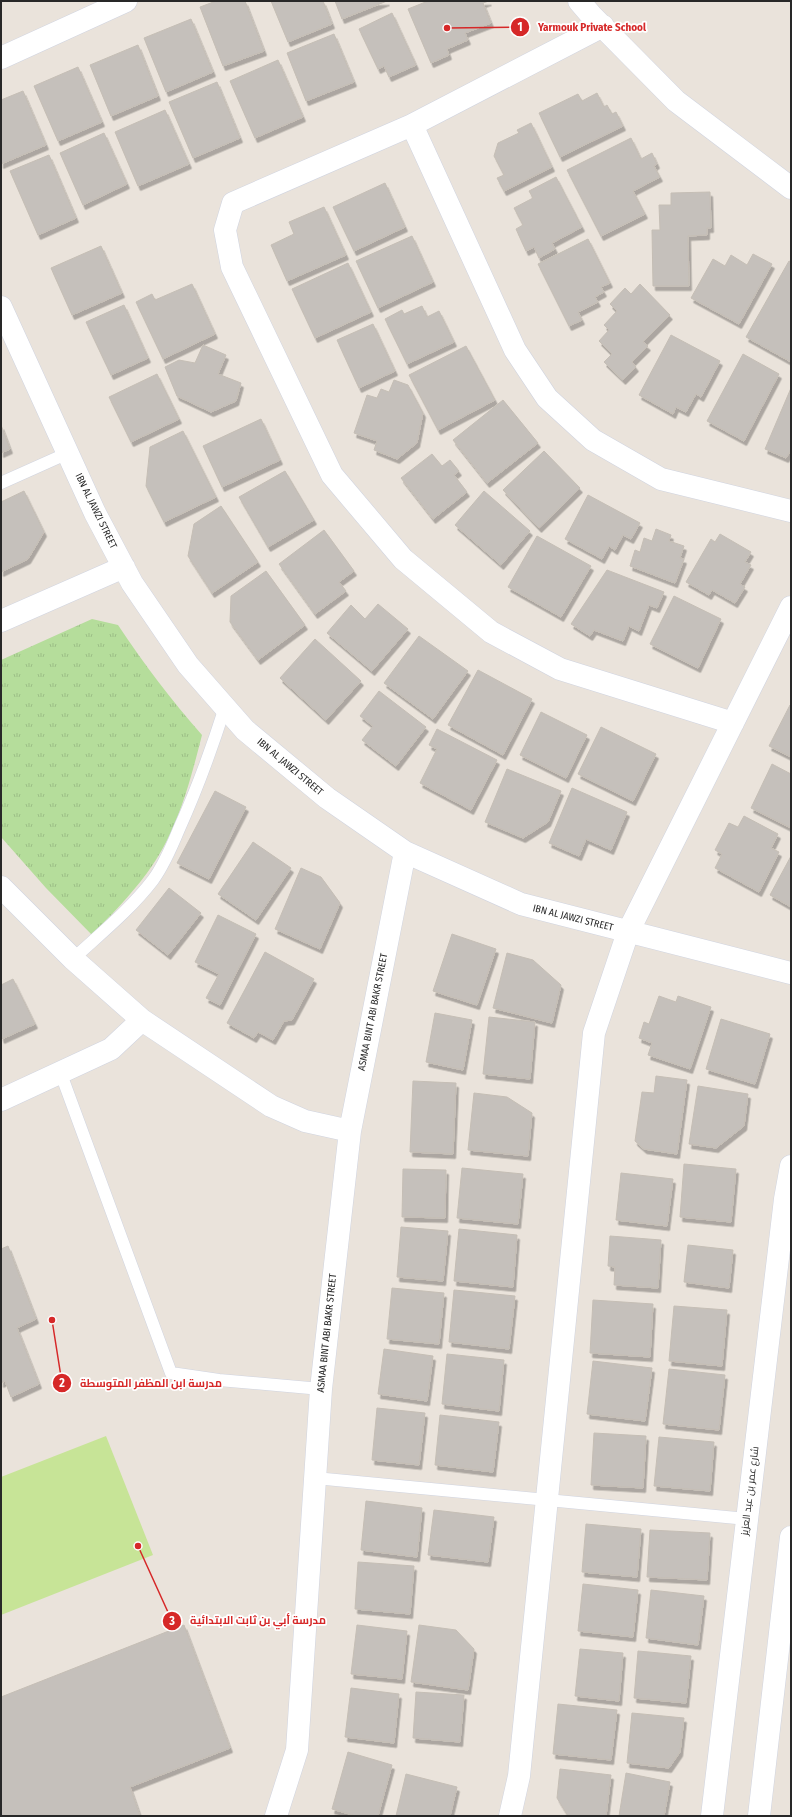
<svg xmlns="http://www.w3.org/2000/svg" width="792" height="1817" viewBox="0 0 792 1817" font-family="'Fira Sans Condensed',Cairo,sans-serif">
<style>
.grass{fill:url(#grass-tufts)}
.pitch{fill:#c7e497}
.building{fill:#c5c0bb;stroke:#c5beb5;filter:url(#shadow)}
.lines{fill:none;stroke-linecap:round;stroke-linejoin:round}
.service-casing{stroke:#d0d4e0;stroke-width:13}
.minor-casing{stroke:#d0d4e0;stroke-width:23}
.tertiary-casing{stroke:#d0d4e0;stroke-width:23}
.service{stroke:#fff;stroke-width:12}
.minor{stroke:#fff;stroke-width:22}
.tertiary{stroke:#fff;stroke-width:22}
.labels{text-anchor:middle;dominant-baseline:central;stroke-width:3.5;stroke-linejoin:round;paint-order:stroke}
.street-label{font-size:10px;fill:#282828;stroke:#fff}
.leader{fill:none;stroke:#d62828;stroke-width:1.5}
.callout-dot{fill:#d62828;stroke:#fff;stroke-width:1.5}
.mark-label{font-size:12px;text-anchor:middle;font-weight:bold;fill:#fff}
.callout-label{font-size:11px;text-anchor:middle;font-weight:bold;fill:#d62828;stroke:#fff;stroke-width:3.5;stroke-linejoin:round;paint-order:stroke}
</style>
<defs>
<pattern id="grass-tufts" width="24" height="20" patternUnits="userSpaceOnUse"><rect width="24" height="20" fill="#b5dd9b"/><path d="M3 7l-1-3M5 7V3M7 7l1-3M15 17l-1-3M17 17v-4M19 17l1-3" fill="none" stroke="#9cbe86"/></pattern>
<filter id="shadow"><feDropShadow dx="2.5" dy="4.5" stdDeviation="0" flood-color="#0004"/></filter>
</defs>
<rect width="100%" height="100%" fill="#eae3db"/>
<path class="grass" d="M92 619 118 625C144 664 171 700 202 735 190 782 177 833 147 873 130 896 111 915 92 935L46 888 1 837V660Z"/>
<path class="pitch" d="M106 1436 153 1555 1 1615V1477Z"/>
<path class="building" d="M216 1H245L264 51 223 66 200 7Z
M271 1H323L332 24 288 42Z
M335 1H387L342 19Z
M428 1H489L483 3 491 23 465 33 468 40 447 49 449 55 431 63 408 9Z
M392 13 416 65 389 77 384 66 378 69 359 29Z
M191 19 213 72 166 92 144 38Z
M334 34 354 82 306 101 287 53Z
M138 45 158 96 111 116 90 65Z
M278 60 303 117 255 138 230 81Z
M78 67 102 122 58 141 34 86Z
M217 82 240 138 193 158 169 102Z
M23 91 46 145 1 164V100Z
M597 93 604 107 607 105 612 114 616 112 623 126 560 157 539 113 578 94 582 101Z
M165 110 189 164 138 186 115 132Z
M531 123 552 167 504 191 497 178 504 175 494 156 498 143 519 133 517 130Z
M104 133 127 184 83 205 60 153Z
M631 138 641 159 652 153 657 164 654 166 660 177 633 191 645 214 601 236 567 170Z
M49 155 76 218 38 235 10 171Z
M556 177 582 227 552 243 555 249 539 258 534 247 526 251 516 229 523 225 514 208 533 198 529 191Z
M385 183 405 227 354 251 333 207Z
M710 192 711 228H707V235L688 236 689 286H653L652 230H660L659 205H671V193Z
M324 207 346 255 287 281 271 245 294 234 289 222Z
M412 236 433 282 378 308 356 261Z
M588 239 610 283 601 287 604 292 595 297 598 302 578 312 582 320 569 326 538 264Z
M101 246 122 293 72 315 51 268Z
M753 254 772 264 739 324 691 298 713 259 725 266 731 255 747 265Z
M789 261 791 262V362L746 337Z
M348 263 371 312 315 338 292 289Z
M192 284 215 334 163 359 136 302 152 294 155 300Z
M640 284 670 315 643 342 648 346 632 362 636 367 623 380 604 362 612 354 599 341 609 330 604 325 617 311 610 304 625 288 631 294Z
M124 305 148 358 111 375 86 322Z
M422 306 427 317 439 311 454 342 407 364 385 319 402 310 404 314Z
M373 324 395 371 359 388 337 340Z
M671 335 720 361 701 397 696 394 686 412 676 407 673 414 639 395Z
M203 345 226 355 218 374 241 383 236 401 211 412 177 396 165 367 179 360 195 363Z
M466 346 495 400 438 430 409 375Z
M743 354 779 374 744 441 707 421Z
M157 374 179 419 131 442 109 397Z
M394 380 408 385 423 413 417 443 397 459 374 450 377 441 354 433 367 395 377 398 381 389 389 392Z
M791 388V450L786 458 765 449Z
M503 400 538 443 487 483 453 440Z
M261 419 280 460 222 487 203 446Z
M1 425 10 449 1 453Z
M183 431 216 497 164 522 146 486 150 447Z
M544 451 580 488 539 528 503 490Z
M432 454 442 466 450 460 459 471 454 475 467 492 433 519 401 478Z
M285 471 314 520 268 547 239 497Z
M24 491 44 532 28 559 1 572V502Z
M484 491 530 531 501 565 455 525Z
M588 495 640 523 631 539 623 535 615 550 609 546 602 559 565 539Z
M221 506 258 562 212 593 188 556 194 524Z
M656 529 671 535 669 541 684 546 680 558 684 559 675 583 630 566 635 550 640 552 644 538 652 541Z
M324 530 354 571 339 582 346 591 315 614 279 564Z
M720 534 751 552 745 562 751 565 740 584 745 587 735 603 712 590 709 595 686 582 711 539 715 542Z
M537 536 591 566 561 617 508 587Z
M607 570 664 592 657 608 649 605 639 631 629 626 623 641 594 630 590 636 571 624Z
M266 571 305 625 258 660 230 622 231 596Z
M674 596 721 619 698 668 650 644Z
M378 604 408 629 372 671 327 633 351 605 365 619Z
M419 636 468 671 433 719 384 683Z
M315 639 361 681 326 720 280 678Z
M478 670 532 699 503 755 448 725Z
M379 691 426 727 396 766 362 740 373 726 360 716Z
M790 705H791V757L769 746Z
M541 712 587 735 566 778 520 755Z
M601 727 656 754 633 801 578 774Z
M437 729 497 760 471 810 420 783 437 749 429 745Z
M772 764 791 774V828L751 808Z
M507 769 561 791 548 822 523 838 485 822Z
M572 788 627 812 611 850 586 839 579 856 549 843Z
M215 791 246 807 209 879 177 863Z
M744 816 778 834 771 848 779 852 759 892 715 868 722 854 715 850 729 823 738 827Z
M253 842 291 868 256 920 218 894Z
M791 856V907L770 895Z
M301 868 321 877 340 903 320 949 275 929Z
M169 888 201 913 168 955 136 930Z
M218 915 256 934 220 1005 206 998 219 974 195 962Z
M452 934 496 949 477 1005 433 991Z
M265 952 314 979 292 1020 284 1021 273 1040 258 1032 254 1038 227 1023Z
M507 953 533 960 561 985 552 1023 493 1008Z
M13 979 35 1024 2 1039 1 1036V985Z
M659 996 676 1002 678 996 711 1007 690 1069 648 1055 652 1043 639 1038 644 1022 649 1024Z
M435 1013 472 1020 463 1070 426 1062Z
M489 1017 535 1022 530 1079 483 1074Z
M721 1019 770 1034 755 1084 706 1069Z
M656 1076 687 1080 677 1154 644 1149 635 1141 642 1092 654 1093Z
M413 1081 456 1083 453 1154 410 1152Z
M698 1086 748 1094 744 1126 716 1148 689 1144Z
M474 1093 507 1097 532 1113 528 1156 468 1150Z
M684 1164 736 1169 731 1222 680 1217Z
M462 1168 523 1174 518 1224 457 1218Z
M403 1169 446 1170 445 1218 402 1217Z
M621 1173 673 1179 667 1226 616 1220Z
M401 1227 448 1231 443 1281 397 1277Z
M459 1229 517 1235 513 1287 454 1281Z
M610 1236 661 1240 658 1288 614 1285 615 1267 608 1266Z
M688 1245 733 1250 729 1288 684 1282Z
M8 1246 36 1319 17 1328 39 1384 11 1397 5 1381 1 1383V1249Z
M392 1288 444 1293 439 1344 387 1339Z
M454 1290 515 1296 509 1349 449 1342Z
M593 1300 653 1304 650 1357 590 1353Z
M674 1306 727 1310 722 1366 669 1361Z
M384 1349 433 1356 427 1401 378 1394Z
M447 1354 504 1360 499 1411 442 1404Z
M593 1361 652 1368 645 1421 587 1414Z
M669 1369 725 1375 719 1430 663 1424Z
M377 1408 425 1413 419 1465 372 1460Z
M440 1415 499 1422 493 1472 435 1465Z
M594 1433 646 1436 643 1488 591 1485Z
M659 1437 714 1442 710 1491 654 1486Z
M366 1501 422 1508 417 1557 361 1550Z
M434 1510 494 1517 488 1562 428 1555Z
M586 1524 641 1529 637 1577 582 1572Z
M650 1530 710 1533 707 1580 647 1577Z
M358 1562 414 1566 410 1614 355 1609Z
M583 1584 638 1590 633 1637 578 1631Z
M651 1590 704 1596 698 1645 646 1638Z
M184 1625 230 1748 130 1787 140 1816H1V1697Z
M357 1625 407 1631 402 1679 351 1674Z
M419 1625 456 1630 474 1649 468 1690 411 1682Z
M580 1649 623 1653 619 1701 575 1696Z
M638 1651 691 1656 686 1703 634 1698Z
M351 1688 399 1694 394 1743 345 1737Z
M416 1692 464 1695 460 1742 413 1738Z
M558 1704 617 1710 611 1760 553 1754Z
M632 1713 684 1718 680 1752 669 1768 627 1763Z
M348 1752 392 1765 378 1816H356L332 1809Z
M560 1769 611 1775 606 1816H568L557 1798Z
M626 1773 670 1782 664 1816H619Z
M406 1774 457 1787 450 1816H396Z"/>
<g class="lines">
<g class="service-casing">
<path id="service" d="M1 483 68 453
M73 959C100 934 130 910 153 880 164 865 172 846 179 829 197 789 212 748 225 707
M61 1074 171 1373 219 1380 321 1389
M315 1478 747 1519"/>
</g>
<g class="minor-casing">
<path id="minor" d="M579 1 591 15 676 101 791 188
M603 26 412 125 233 203 225 230 232 267 332 475 403 559 491 632 560 669 733 723
M1 58 126 1
M412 125 515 350 547 398 593 440 661 479 791 511
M1 307 95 513 132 583 188 665 245 730 327 798 405 852 521 904 791 973
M1 621 124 567
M1 887 73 959 142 1020 271 1106 305 1121 350 1131
M1 1100 111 1049 142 1020
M276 1816 297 1750 321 1389 350 1131 405 852
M510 1816 519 1776 594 1033 628 932 791 607"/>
</g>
<g class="tertiary-casing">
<path id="tertiary" d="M712 1816 785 1199 791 1166
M759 1816 791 1537"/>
</g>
<use href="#service" class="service"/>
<use href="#minor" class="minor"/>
<use href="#tertiary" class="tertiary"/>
</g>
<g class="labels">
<g class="street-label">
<text transform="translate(96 511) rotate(64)">IBN AL JAWZI STREET</text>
<text transform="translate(290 767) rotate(40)">IBN AL JAWZI STREET</text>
<text transform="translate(573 918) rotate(14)">IBN AL JAWZI STREET</text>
<text transform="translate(373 1012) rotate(-79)">ASMAA BINT ABI BAKR STREET</text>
<text transform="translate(327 1333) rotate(-84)">ASMAA BINT ABI BAKR STREET</text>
<text transform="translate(750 1491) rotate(-83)">شارع عمر بن عبد العزيز</text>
</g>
</g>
<path class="leader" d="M447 28L520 27M52 1320L62 1383M138 1546L172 1621"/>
<g class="callout-dot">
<circle cx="447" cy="28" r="4"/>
<circle cx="52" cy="1320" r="4"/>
<circle cx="138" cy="1546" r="4"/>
<circle cx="520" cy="27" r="10"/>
<circle cx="62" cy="1383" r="10"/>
<circle cx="172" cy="1621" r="10"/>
</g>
<g class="mark-label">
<text x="520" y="31">1</text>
<text x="62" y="1387">2</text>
<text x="172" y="1625">3</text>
</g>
<g class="callout-label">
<text x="592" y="31">Yarmouk Private School</text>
<text x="151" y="1387">مدرسة ابن المظفر المتوسطة</text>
<text x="258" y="1624">مدرسة أبي بن ثابت الابتدائية</text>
</g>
<rect width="792" height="1817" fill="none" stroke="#282828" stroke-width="4"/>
</svg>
